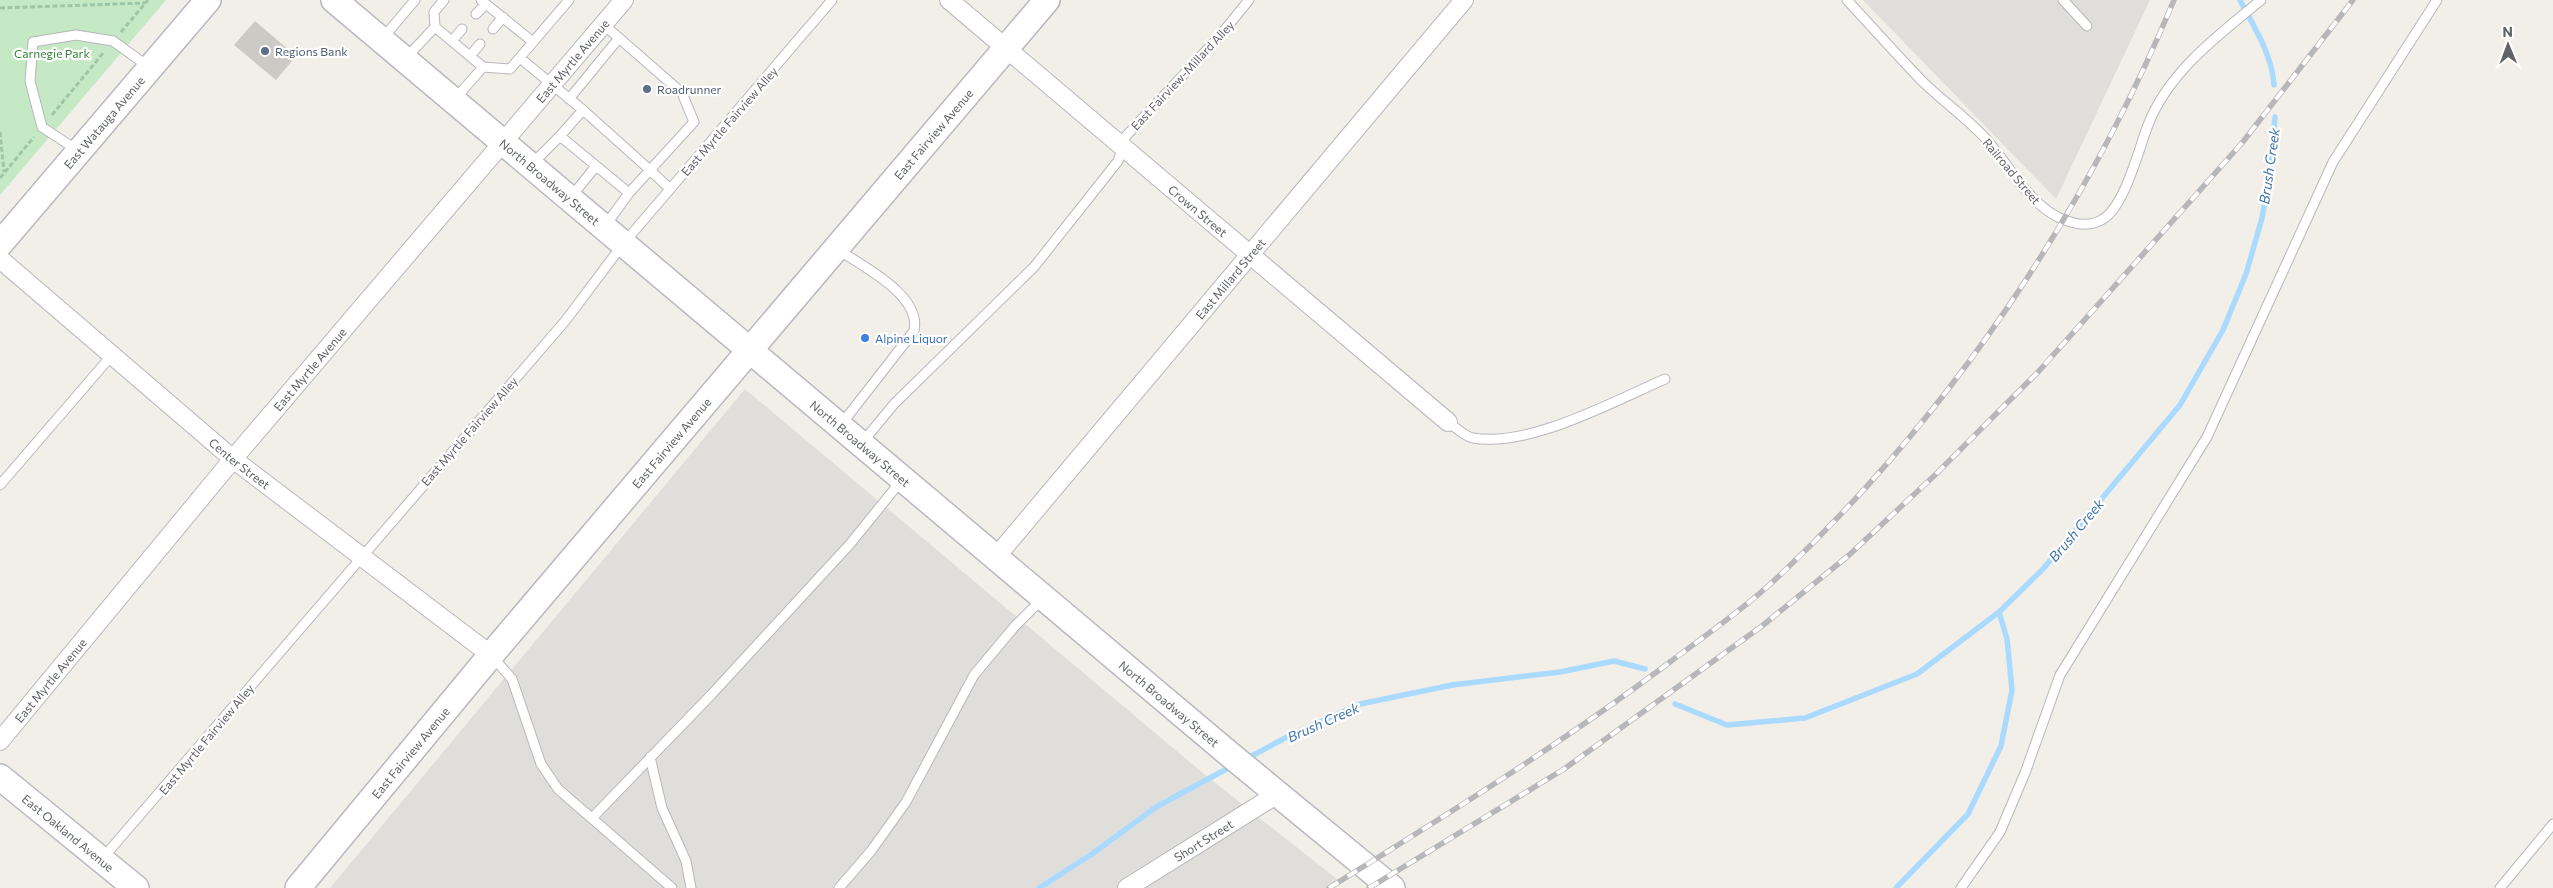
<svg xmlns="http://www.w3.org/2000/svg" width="2553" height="888" viewBox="0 0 2553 888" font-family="Commissioner,sans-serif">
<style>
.industrial{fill:#e0deda}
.green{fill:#c5e8c5}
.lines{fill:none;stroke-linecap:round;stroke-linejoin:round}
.stream{stroke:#aadaff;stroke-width:5.5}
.building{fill:#cccac5}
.lane-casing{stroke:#b5b8bc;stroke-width:11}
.street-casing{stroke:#b5b8bc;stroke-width:20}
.secondary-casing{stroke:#b6babf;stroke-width:28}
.path{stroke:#9cc7a9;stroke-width:3;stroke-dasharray:5 2.5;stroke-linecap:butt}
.lane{stroke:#fff;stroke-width:9}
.street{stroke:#fff;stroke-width:18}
.secondary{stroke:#fff;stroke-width:25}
.rail-casing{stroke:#b6b7b8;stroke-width:5.5}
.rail{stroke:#fff;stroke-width:4;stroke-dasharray:11;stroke-linecap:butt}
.service-dot{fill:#5c6f8a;stroke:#fff;stroke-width:2}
.shop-dot{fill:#3f7fe0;stroke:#fff;stroke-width:2}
.labels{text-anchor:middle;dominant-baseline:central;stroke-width:4.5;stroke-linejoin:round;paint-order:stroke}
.service-label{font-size:12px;fill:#4e5e75;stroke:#fff;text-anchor:start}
.park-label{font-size:12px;fill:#348238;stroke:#fff}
.street-label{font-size:12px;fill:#5f6368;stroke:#fff}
.shop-label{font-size:12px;fill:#366cbe;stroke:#fff;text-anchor:start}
.water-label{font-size:14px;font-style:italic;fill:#4174aa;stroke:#fff}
</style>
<rect width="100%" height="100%" fill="#f1efe8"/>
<path class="industrial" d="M1863 0H2150L2056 199Z
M745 389 1204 774 1342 883 1334 888H330Z"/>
<path class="green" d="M0 0H166L0 195Z"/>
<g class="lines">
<path class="stream" d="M2240 0C2254 27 2272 54 2274 85
M1675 704 1727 725 1805 718 1917 674 1999 612 2043 569 2180 405 2223 330 2246 274 2262 218 2269 179 2275 117
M1246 759 1287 737 1360 704 1452 685 1560 672 1614 661 1645 669
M1039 888 1092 854 1156 807 1234 765
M1896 888 1968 814 2001 746 2012 690 2007 639 1999 612"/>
</g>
<path class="building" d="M255 21 296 56 276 80 234 45Z"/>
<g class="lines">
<g class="lane-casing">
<path id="lane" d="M481 0 533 42
M1847 0C1872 27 1896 54 1921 80 1942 101 1966 117 1986 139 2006 161 2020 189 2044 208 2059 220 2085 231 2103 219 2125 206 2139 148 2148 125 2169 71 2218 36 2261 0
M2063 0 2087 26
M476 14 486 4
M603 24 682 93 694 122 650 170 583 110 560 136 629 193 605 226
M435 27 434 12 444 0
M493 29 503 17
M383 38 415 0
M452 41 462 29
M470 56 480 44
M520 58 583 110
M405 59 435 27 483 67 455 99
M483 67 510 69 569 0
M569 99 619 38
M77 150 42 127 30 81 33 42 76 35 113 41 149 67
M532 164 560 136
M629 193 650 170 670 189
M571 197 596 166
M837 249C862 266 922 295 914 331L840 426
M1448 422C1455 427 1464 436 1473 438 1529 448 1614 401 1665 379
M861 444 894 404 1034 267 1118 161 1126 136 1218 38 1249 0
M0 485 112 355
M491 655 512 679 541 764 558 789 672 888
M650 757 662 808 686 861 691 888
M592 818 711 695 850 544 901 481
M102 859 566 320 623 244 832 0
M839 888 871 851 906 802 974 675 1015 626 1042 599
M1961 888 2000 832 2025 773 2060 675 2207 437 2333 162 2437 0
M2500 888 2553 824"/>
</g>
<g class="street-casing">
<g id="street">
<path id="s1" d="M949 0 1448 422"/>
<path id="s2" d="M0 259 233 459 491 655"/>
<path id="s3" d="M996 557 1464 0"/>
<path id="s4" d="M0 741 233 459 624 0"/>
<path id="s5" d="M1127 888 1279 793"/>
</g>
</g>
<g class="secondary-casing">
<g id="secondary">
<path id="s6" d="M334 0 1228 753 1392 888"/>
<path id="s7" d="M0 244 208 0"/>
<path id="s8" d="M0 777 136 888"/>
<path id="s9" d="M298 888 491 655 1047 0"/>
</g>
</g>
<path class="path" d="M0 8 145 3
M121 32 148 0
M52 115 104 52
M0 132 4 172
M0 178 34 137"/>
<use href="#lane" class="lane"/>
<use href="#street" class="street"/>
<use href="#secondary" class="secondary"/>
<g class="rail-casing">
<path id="rail" d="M1329 888C1445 816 1561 744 1670 662 1706 635 1745 608 1778 577 1949 416 2084 216 2174 0
M1369 888 1564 769 1762 626 1848 556 1935 475 2039 371 2242 143 2353 0"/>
</g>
<use href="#rail" class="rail"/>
</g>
<g class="service-dot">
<circle cx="265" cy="51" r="5"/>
<circle cx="647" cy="89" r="5"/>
</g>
<circle class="shop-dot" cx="865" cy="338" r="5"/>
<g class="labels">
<g class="service-label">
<text x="275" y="51">Regions Bank</text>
<text x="657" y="89">Roadrunner</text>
</g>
<g class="park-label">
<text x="52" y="53">Carnegie Park</text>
</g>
<g class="street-label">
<text stroke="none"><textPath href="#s4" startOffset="889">East Myrtle Avenue</textPath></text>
<text transform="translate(1182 75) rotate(-47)">East Fairview-Millard Alley</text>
<text transform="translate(729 121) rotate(-49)">East Myrtle Fairview Alley</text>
<text stroke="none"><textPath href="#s7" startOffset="160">East Watauga Avenue</textPath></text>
<text stroke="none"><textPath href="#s9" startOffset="986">East Fairview Avenue</textPath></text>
<text transform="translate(2012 171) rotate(50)">Railroad Street</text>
<text stroke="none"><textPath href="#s6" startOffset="282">North Broadway Street</textPath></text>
<text stroke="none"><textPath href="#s1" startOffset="326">Crown Street</textPath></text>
<text stroke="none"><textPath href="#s3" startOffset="364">East Millard Street</textPath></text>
<text stroke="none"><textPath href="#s4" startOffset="484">East Myrtle Avenue</textPath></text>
<text transform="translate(469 431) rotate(-49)">East Myrtle Fairview Alley</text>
<text stroke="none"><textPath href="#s9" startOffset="581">East Fairview Avenue</textPath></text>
<text stroke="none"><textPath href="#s6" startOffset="688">North Broadway Street</textPath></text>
<text stroke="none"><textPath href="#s2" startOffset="315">Center Street</textPath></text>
<text stroke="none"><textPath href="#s4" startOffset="79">East Myrtle Avenue</textPath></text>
<text stroke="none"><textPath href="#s6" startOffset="1092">North Broadway Street</textPath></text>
<text transform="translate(206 739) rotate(-50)">East Myrtle Fairview Alley</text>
<text stroke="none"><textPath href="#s9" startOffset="176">East Fairview Avenue</textPath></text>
<text stroke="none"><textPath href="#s8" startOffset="88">East Oakland Avenue</textPath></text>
<text stroke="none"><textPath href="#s5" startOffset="90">Short Street</textPath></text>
</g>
<g class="shop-label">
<text x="875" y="338">Alpine Liquor</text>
</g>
<g class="water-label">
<text transform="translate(2269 166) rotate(-82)">Brush Creek</text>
<text transform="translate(2076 530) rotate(-50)">Brush Creek</text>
<text transform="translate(1323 722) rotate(-24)">Brush Creek</text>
</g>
</g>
<g transform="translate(2508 45) rotate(359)" stroke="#ffffff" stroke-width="4" paint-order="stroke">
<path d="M0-4L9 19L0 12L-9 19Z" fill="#5f6368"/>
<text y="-8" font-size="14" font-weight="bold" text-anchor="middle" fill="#5f6368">N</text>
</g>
</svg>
